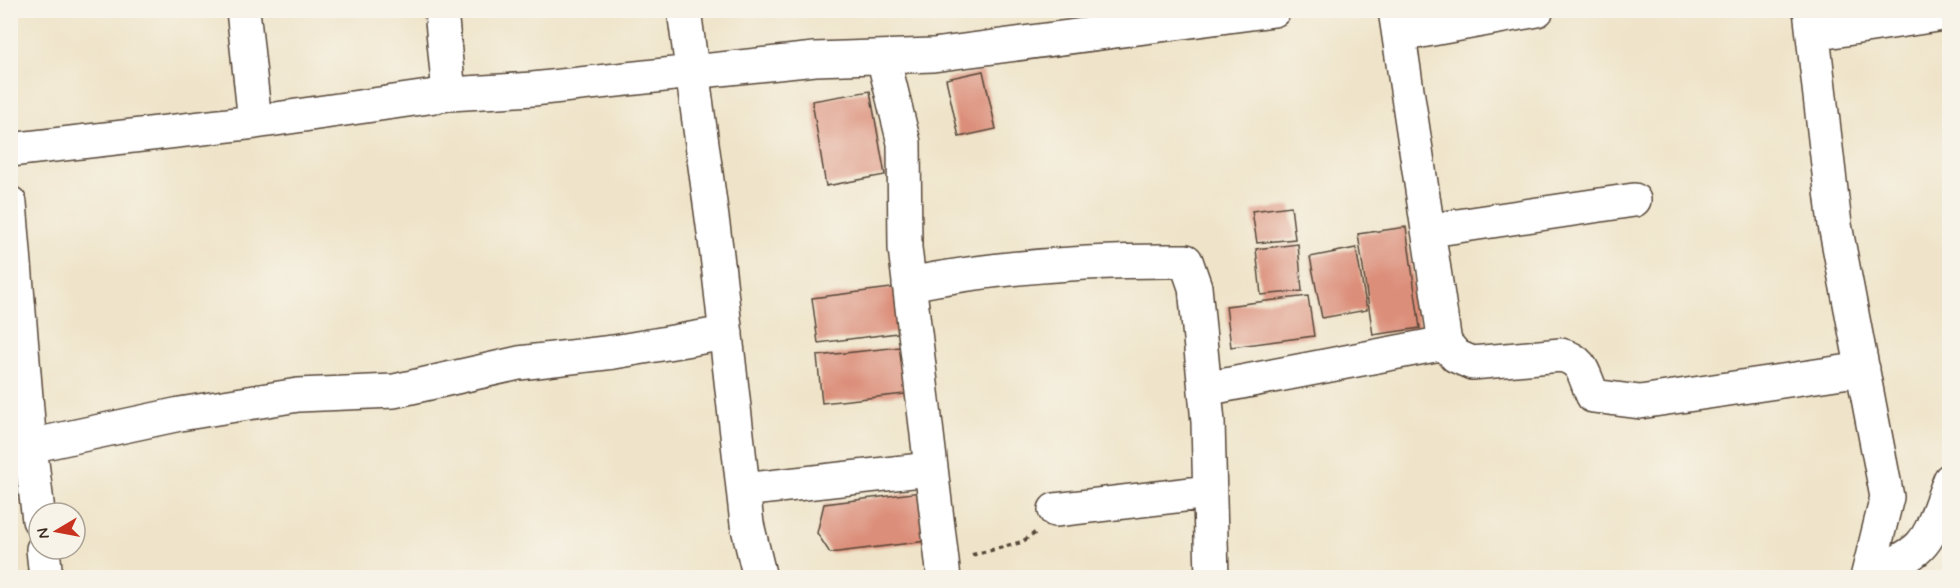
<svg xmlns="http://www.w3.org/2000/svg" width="1960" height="588" viewBox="0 0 1960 588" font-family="Mynerve,sans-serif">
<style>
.building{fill:#db8e79}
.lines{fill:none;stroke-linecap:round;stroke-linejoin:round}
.minor-casing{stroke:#564638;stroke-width:36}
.path{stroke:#564638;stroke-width:4;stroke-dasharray:4.5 4.5;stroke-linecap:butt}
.minor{stroke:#fff;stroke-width:33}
</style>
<rect width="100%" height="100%" fill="#f7f3e8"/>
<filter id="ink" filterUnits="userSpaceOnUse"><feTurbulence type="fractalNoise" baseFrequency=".0167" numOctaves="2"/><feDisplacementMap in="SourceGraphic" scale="12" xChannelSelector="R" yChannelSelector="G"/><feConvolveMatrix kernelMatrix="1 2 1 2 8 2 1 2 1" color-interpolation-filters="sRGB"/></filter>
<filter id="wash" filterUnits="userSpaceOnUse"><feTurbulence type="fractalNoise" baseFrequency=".008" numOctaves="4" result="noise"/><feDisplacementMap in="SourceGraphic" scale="24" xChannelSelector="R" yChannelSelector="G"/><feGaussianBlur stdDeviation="1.35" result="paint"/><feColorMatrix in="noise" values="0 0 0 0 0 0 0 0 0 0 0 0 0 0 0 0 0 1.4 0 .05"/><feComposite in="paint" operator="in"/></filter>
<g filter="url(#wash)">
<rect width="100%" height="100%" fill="#efe4c9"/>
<g id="blocks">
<path class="building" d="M983 71 996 129 959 137 946 79Z
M870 91 885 175 826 186 812 101Z
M1291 206 1295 239 1257 243 1252 211Z
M1406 227 1420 328 1373 335 1358 234Z
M1298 244 1302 291 1261 295 1256 249Z
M1356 248 1367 310 1322 318 1310 257Z
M899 287 905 332 818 343 812 298Z
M1308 296 1314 336 1231 347 1226 306Z
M909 346 914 393 822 403 817 356Z
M929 491 935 540 830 553 817 533 824 504Z"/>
</g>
</g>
<g filter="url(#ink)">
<use href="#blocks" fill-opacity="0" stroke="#564638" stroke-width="1.5"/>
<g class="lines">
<g class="minor-casing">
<path id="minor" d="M243 10 255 122
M441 10 449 94 533 89 815 59 933 55 1274 10
M684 10 717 255 747 524 760 578
M1395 10 1445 343 1456 356 1472 363 1561 355C1585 361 1583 375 1593 396L1640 402 1863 369
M1810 10 1835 225 1887 497 1867 578
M1813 34 1950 13
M1399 35 1537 10
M883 57 904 143 905 248 944 578
M10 150 255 122 449 94
M10 203 30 446 39 520
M1431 230 1634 200
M909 284C1001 266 1092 260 1186 261L1195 287 1208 422 1212 578
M1205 389 1445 343
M30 446 180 414 298 395 394 391 519 363 614 352 726 333
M743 490 930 469
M1055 510 1209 492
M43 549 46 578
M1869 576C1934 546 1925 544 1950 480"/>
</g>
<path class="path" d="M972 555 1022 542 1035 533"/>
<use href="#minor" class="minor"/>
</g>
</g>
<rect width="1960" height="588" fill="none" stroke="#f7f3e8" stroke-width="36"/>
<g transform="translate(57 531) rotate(260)"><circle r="28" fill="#f7f3e8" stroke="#aca397" stroke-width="1.5"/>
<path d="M0-4.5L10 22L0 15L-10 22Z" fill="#c8321e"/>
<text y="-9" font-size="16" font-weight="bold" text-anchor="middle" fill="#3b2a1e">N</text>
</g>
</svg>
